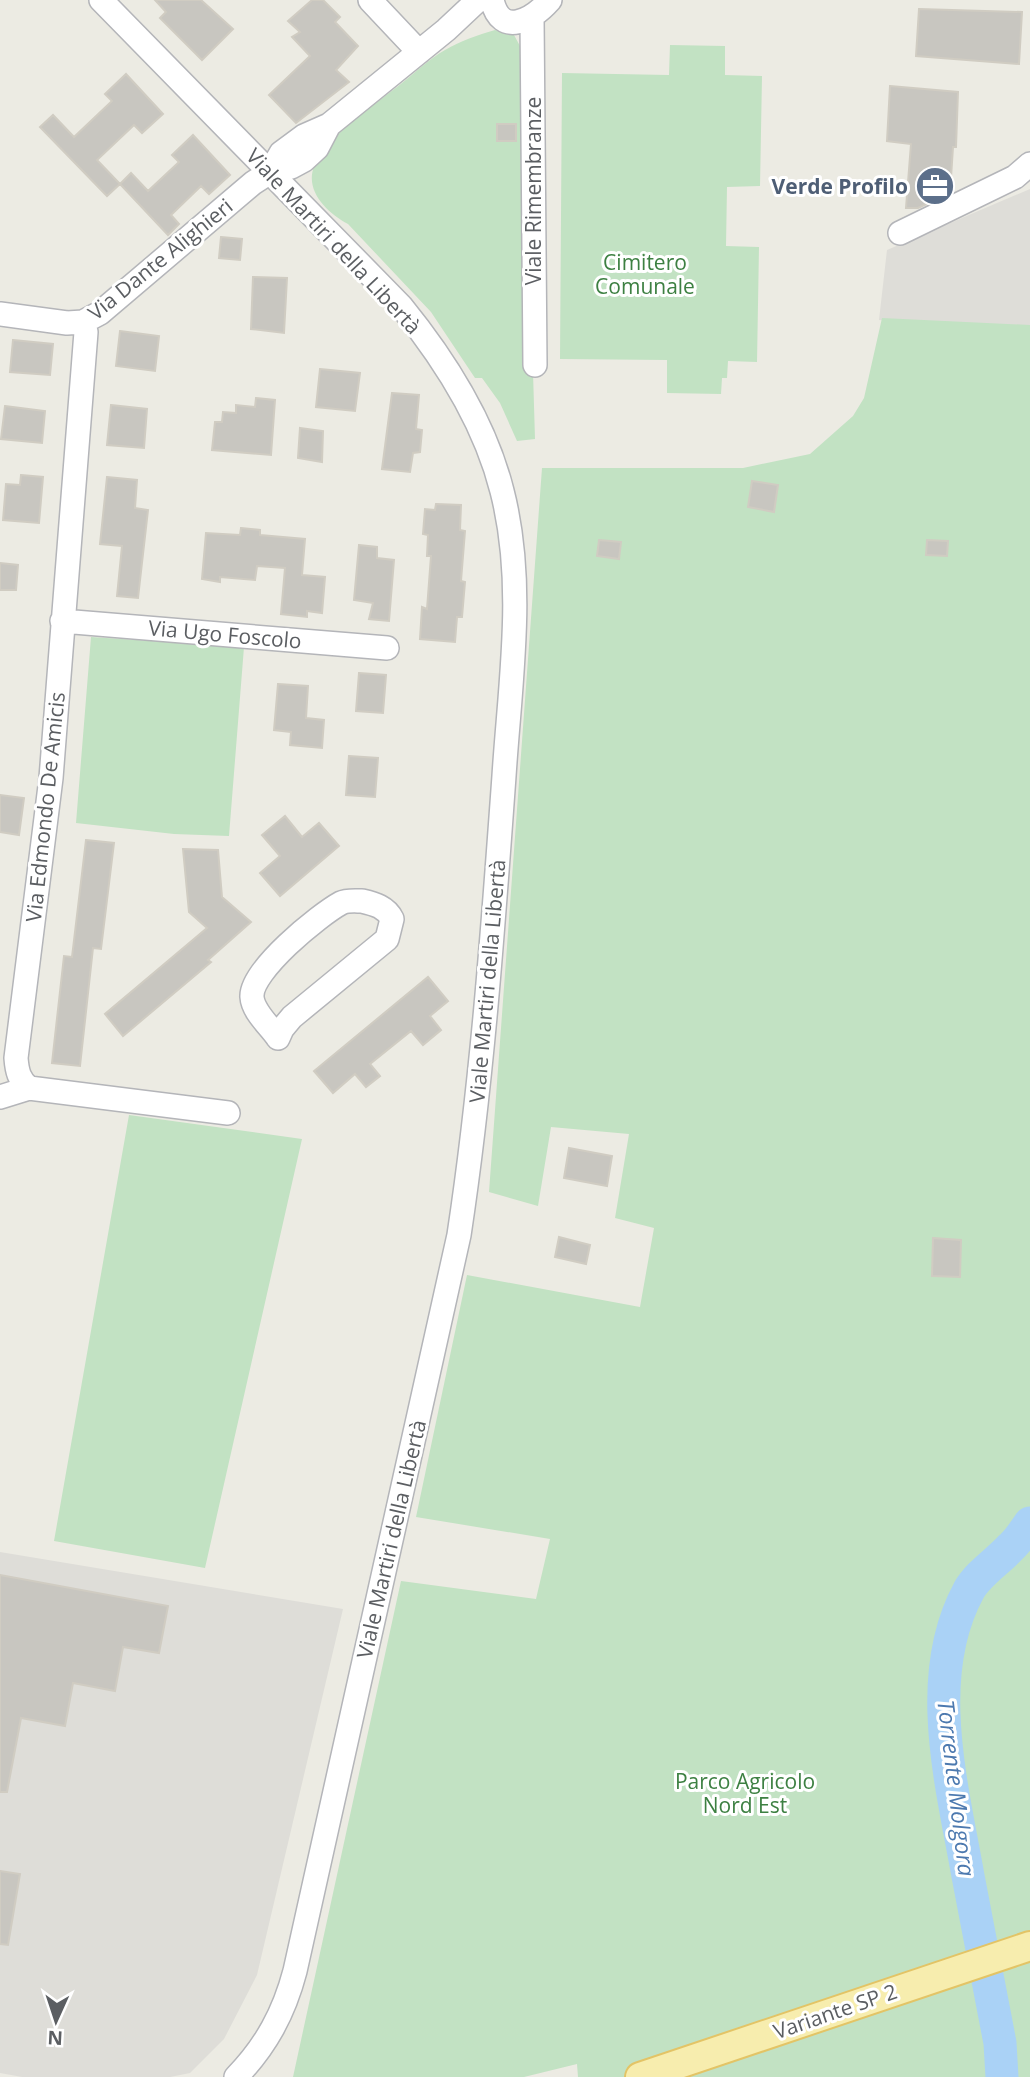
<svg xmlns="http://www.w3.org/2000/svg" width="1030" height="2077" viewBox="0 0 1030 2077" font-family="'Open Sans',sans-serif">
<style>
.industrial{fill:#deddd8}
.green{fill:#c2e2c3}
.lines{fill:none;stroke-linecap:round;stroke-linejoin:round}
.river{stroke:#aad2f6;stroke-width:33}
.building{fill:#c8c6c0;stroke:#d0ccc2;stroke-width:2}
.minor-casing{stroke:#b4b5b9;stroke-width:26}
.major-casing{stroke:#e3c466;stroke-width:32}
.minor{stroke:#fff;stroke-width:23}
.major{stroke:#f7edae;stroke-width:28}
.labels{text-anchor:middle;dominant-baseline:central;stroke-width:6;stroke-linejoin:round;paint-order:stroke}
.service-label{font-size:21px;font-weight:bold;fill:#4e5e75;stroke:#fff;text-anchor:end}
.street-label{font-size:21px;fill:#5b5e62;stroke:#fff}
.park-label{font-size:21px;fill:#3d8042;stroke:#fff}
.water-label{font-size:23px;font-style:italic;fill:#4c79af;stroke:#fff}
</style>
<rect width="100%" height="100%" fill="#ecebe3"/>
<path class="industrial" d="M1030 189V333L879 320 887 250Z
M0 1552 343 1609 257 1975 224 2039 190 2073 170 2077H22L0 2073Z"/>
<path class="green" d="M495 30 514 35 520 46 527 373 533 372 535 439 517 441 500 403 482 378H475L431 312 348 224C327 213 303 190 315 164 327 136 377 103 402 83 416 72 429 59 445 50 461 41 477 35 495 30Z
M670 45 725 46V75L762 76 760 186 727 187 726 246 759 247 757 362 728 361 727 378H722L721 394 667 393V360L560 359 562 73 669 75Z
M882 318 1030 325V2077H578L577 2064 524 2077H293L401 1581 536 1599 550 1539 416 1517 467 1275 640 1307 654 1228 615 1218 629 1134 551 1127 538 1206 489 1192 542 468H743L810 454 853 416 864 398Z
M91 637 244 647 229 836 174 834 76 823Z
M129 1115 302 1139 205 1568 54 1541Z"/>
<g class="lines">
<path class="river" d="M1002 2077 1000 2043C989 1987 979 1932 968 1876 952 1785 922 1676 969 1590 978 1574 998 1561 1010 1548 1018 1541 1024 1532 1030 1523"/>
</g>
<path class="building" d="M155 0H201L233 29 202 60 160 18 166 12Z
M312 0H323L340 17 335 22 358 46 336 70 349 82 296 123 269 95 310 56 292 37 300 32 288 21Z
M919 9 1022 12 1019 64 916 56Z
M126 74 163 114 142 133 134 125 97 160 120 184 107 196 40 127 53 115 74 137 112 101 105 94Z
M890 86 958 92 956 147H953L950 193 918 208H906L911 144 887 141Z
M497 124H516V141H497Z
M193 135 230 175 209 194 201 186 171 215 179 224 168 235 120 184 131 173 148 191 179 162 172 155Z
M221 237 242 239 240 260 219 258Z
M253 277 287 278 284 333 251 329Z
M120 331 159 336 155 371 116 366Z
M13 340 53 344 50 375 10 372Z
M320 369 360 373 355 411 316 407Z
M392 393 419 395 416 429 422 430 420 452 413 453 410 472 382 469Z
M256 398 275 400 271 455 212 450 215 422H222L223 412 236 413V405L255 407Z
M111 405 147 409 144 448 107 445Z
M5 406 45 411 42 443 1 439Z
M300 428 323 431 322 462 298 458Z
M21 475 43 477 39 523 3 520 6 484 20 485Z
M107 477 137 480 135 508 148 510 138 598 117 596 122 546 100 544Z
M752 481 778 485 774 512 748 507Z
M436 504 461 505 460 530 465 531 461 581 465 582 462 617H457L455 642 420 639 422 607 427 609 431 556H427L428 535 423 534 425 509 435 510Z
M241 528 260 530V535L305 539 302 575 325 577 322 613 307 611V617L281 614 285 568 257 566 255 580 220 577V582L202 579 206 533 240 535Z
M599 540 621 542 619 559 597 556Z
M927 540 948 541 947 556 926 555Z
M359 545 377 547V558L394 560 389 621 369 619 373 603 354 600Z
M0 563 18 565 16 590H0Z
M359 673 386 675 383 713 356 711Z
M278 684 308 686 306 718 324 720 322 748 290 745 291 732 274 730Z
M349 756 378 758 375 797 346 795Z
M0 795 24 798 19 835 0 832Z
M285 816 302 837 319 823 339 846 280 896 260 873 280 856 262 835Z
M86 840 114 843 101 949 93 948 80 1066 52 1063 64 956 72 957Z
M183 849 218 850 222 897 251 922 208 960 211 962 123 1036 105 1014 207 928 189 912Z
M428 977 448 1001 430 1016 441 1030 423 1045 411 1031 370 1064 380 1076 366 1087 355 1074 333 1093 314 1071Z
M569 1148 612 1156 607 1186 564 1178Z
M559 1237 590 1245 586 1264 555 1257Z
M933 1238 961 1240 960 1277 932 1276Z
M0 1575 168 1606 159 1653 123 1647 115 1691 73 1683 65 1726 21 1718 7 1792H0Z
M0 1871 20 1874 8 1945 0 1944Z"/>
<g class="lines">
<g class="minor-casing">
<path id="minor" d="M101 0 401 306C445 360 485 423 502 491 526 584 510 682 504 776 493 929 482 1083 459 1235L295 1971C284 2013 266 2046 236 2077
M370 0 419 52
M492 0C501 39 533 19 550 0
M532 17 535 365
M270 172 281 153 304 136 329 125 446 30 478 0
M900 233 1015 177 1030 164
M0 314 67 323 83 322 100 313 253 183 270 172 291 167 304 160 317 148 329 125
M83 322 86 332 51 778 16 1058C17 1071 19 1080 29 1088L228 1113
M62 621 387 648
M362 901C375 904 386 907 392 919L387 939 292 1017 282 1029 278 1038C270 1026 253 1012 252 997 250 971 319 915 341 903 347 900 355 901 362 901Z
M0 1097 29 1088"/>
</g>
<g class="major-casing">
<path id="major" d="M640 2077 1030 1946"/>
</g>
<use href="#minor" class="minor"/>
<use href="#major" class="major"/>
</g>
<defs>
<g id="office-disc" transform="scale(2.0125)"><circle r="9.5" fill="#5c6f8a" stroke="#fff"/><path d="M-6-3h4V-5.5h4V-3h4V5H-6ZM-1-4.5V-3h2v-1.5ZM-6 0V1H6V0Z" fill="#fff"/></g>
</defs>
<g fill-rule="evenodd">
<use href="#office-disc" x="935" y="186"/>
</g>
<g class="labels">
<g class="service-label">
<text x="908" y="186">Verde Profilo</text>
</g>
<g class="street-label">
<text transform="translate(533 191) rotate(-90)">Viale Rimembranze</text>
<text transform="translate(334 241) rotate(47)">Viale Martiri della Libertà</text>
<text transform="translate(160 259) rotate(-39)">Via Dante Alighieri</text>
<text transform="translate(225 634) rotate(5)">Via Ugo Foscolo</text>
<text transform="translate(45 807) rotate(-84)">Via Edmondo De Amicis</text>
<text transform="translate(487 981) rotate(-85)">Viale Martiri della Libertà</text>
<text transform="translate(391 1539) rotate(-77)">Viale Martiri della Libertà</text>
<text transform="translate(835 2011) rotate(-19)">Variante SP 2</text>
</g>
<g class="park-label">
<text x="645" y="262">Cimitero<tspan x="645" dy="24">Comunale</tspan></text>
<text x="745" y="1781">Parco Agricolo<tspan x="745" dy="24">Nord Est</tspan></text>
</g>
<g class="water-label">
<text transform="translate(957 1788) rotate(83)">Torrente Molgora</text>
</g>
</g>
<g transform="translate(56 2021) rotate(183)" stroke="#ffffff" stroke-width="5" paint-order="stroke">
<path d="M0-5L12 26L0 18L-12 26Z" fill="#5b5e62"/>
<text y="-10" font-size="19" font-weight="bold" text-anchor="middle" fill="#5b5e62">N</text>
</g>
</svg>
